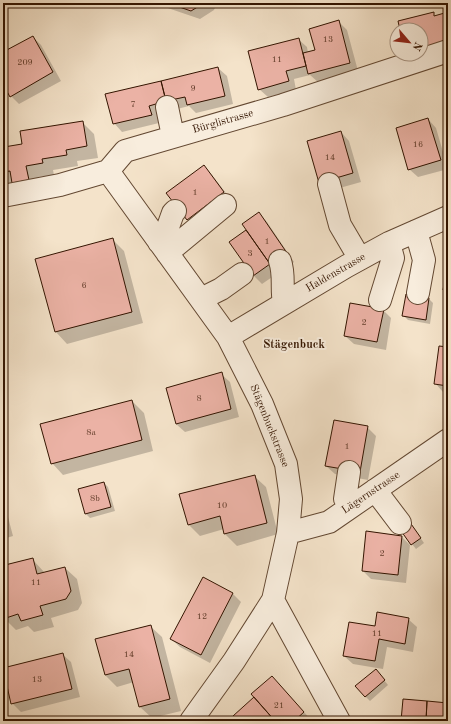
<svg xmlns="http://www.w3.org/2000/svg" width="451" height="724" viewBox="0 0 451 724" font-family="'Old Standard TT',serif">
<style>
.shadow{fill:#0003}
.building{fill:#ebb2a5;stroke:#331400}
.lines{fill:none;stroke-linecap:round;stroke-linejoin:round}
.minor-casing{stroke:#634832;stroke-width:24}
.minor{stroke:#f8eddd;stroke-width:22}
.labels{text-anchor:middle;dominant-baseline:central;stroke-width:4;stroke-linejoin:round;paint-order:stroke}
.number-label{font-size:9px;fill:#613c29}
.street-label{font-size:11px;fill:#331400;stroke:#f8eddd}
.neighbourhood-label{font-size:12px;font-weight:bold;fill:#331400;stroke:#f8eddd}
</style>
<rect width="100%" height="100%" fill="#f4e3ca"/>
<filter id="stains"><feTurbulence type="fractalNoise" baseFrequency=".005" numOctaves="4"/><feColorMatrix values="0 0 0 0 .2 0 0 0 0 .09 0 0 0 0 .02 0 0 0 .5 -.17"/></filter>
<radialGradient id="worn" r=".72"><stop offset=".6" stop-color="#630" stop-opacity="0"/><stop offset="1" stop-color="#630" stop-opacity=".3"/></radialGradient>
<path class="shadow" d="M157 3H217L214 10 200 19 159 5Z
M338 21 347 30 358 71 318 82 310 75 294 79 296 90 268 97 259 89 298 39 307 47 308 53 316 51Z
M33 37 41 45 61 81 19 104 11 96 3 82V53Z
M218 68 227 76 233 104 196 113 189 106 157 114 159 123 122 132 114 123Z
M428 119 436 128 448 169 418 177 409 169Z
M82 122 94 134 98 158 77 161 78 166 53 170 54 175 38 177 40 191 3 185V155L23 145Z
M341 132 349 141 361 182 329 191Z
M204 166 212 175 232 201 196 227 187 219Z
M259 213 267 222 294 262 262 284 254 276 231 242 248 230Z
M113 240 124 251 143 323 67 344 56 332 37 259Z
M407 295 429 299 433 303 430 324 408 320 404 316Z
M383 310 391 318 386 350 354 344 345 336Z
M448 348V393L443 392 435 383Z
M221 374 230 382 239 417 185 432 176 424Z
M132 401 144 413 153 451 63 475 52 463Z
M367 427 376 436 368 480 335 474 326 466Z
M254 476 266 487 278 534 237 546 225 534 224 529 200 536 188 524Z
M104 483 108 487 115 511 90 518 86 514Z
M3 498 13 536 3 539Z
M413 527 424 543 416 549 400 529Z
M402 537 410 545 406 583 371 579 363 571Z
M33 560 45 573 65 568 77 579 82 603 78 610 51 618 54 627 34 632 28 626 16 630 4 618 3 615V573Z
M203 579 233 594 241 602 210 663 180 647 171 639Z
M408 619 417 627 413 652 387 647 383 669 353 664 344 656 376 627Z
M150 626 162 637 181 711 152 718 140 707 134 682 117 687 105 675 97 640Z
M62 654 71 662 80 697 21 712 12 703Z
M380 675 388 685 370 701 365 696Z
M280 685 312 721H235L255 698Z"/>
<path class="building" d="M168 3H204L191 11Z
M434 12V16L448 12V41L421 48V30H400L398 21Z
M339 20 350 63 308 74 303 53 315 50 309 29Z
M33 36 53 72 10 97 3 84V52Z
M299 38 306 66 286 71 289 81 258 90 248 51Z
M218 67 225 96 187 105 185 97 166 101 161 81Z
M161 81 166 101 149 106 152 115 113 124 105 94Z
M428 118 441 160 408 170 396 128Z
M83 121 87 146 66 150 67 155 42 159 43 163 26 166 29 180 12 183 10 171 3 172V154H5L4 147 22 144 20 131Z
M341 131 353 173 319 183 307 141Z
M204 165 224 192 187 220 166 193Z
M259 212 287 253 270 264 242 224Z
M246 230 270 264 253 276 229 242Z
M113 238 132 312 55 332 35 259Z
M448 261V291L443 290Z
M406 294 429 298 426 320 402 316Z
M350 303 384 309 377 342 344 336Z
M439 346 448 347V386L434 384Z
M222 372 231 409 176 424 166 388Z
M132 400 142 440 51 464 40 424Z
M334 420 368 426 360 472 325 466Z
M255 475 267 523 224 534 220 516 188 525 179 494Z
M104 482 111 507 85 514 78 489Z
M409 521 421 538 411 545 399 528Z
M366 531 402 536 398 575 362 571Z
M33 558 37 574 65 567 71 591 66 599 40 606 43 615 21 621 18 614 3 619V572L6 571 5 565Z
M203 577 233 593 201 655 170 639Z
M377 612 409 618 405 644 379 639 375 661 343 656 349 622 375 626Z
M151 625 170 699 139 707 129 669 105 675 95 639Z
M63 653 72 689 11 704 3 668Z
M376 669 385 680 365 697 355 686Z
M272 676 304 712 294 721H275L251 694Z
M254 697 275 721H238L233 716Z
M403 699 427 701 426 721H401Z
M427 701 448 703V721H426Z"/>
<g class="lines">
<g class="minor-casing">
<path id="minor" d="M167 107 173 136
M108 171 228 337 262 404 286 464 291 499 288 533 273 600 234 661 191 721
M329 184 340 225 360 259
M3 196 60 185 108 171 125 151 283 105 448 51
M416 231 424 260 418 293
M159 242 168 227 173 213 175 211
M167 253 225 205
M280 261C285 275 281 289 284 303
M201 299 221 289 242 274
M380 300 393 258 389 243
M228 337 347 266 389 243 448 217
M349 472 345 499 350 507
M375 490 400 523
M288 533 329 522 448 440
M273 600 339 721"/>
</g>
<use href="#minor" class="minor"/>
</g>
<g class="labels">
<g class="number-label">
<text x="328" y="39">13</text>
<text x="277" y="59">11</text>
<text x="25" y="62">209</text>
<text x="193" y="88">9</text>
<text x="133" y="104">7</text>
<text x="418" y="144">16</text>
<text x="330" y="157">14</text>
<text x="195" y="192">1</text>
<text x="267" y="241">1</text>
<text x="250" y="253">3</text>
<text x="84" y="285">6</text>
<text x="364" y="322">2</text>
<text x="199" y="398">8</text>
<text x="91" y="432">8a</text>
<text x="347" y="446">1</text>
<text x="95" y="498">8b</text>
<text x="222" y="505">10</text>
<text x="382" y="553">2</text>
<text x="36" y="582">11</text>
<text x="202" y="616">12</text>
<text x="377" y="633">11</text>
<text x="129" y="654">14</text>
<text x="37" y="679">13</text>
<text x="279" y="705">21</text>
</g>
<g class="street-label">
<text transform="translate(223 122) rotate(-16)">Bürglistrasse</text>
<text transform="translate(336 273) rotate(-30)">Haldenstrasse</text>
<text transform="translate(269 426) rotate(68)">Stägenbuckstrasse</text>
<text transform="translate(371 493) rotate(-34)">Lägernstrasse</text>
</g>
<g class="neighbourhood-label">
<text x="294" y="345">Stägenbuck</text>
</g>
</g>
<rect width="451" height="724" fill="none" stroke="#f4e3ca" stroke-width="16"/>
<rect x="4" y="4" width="443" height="716" fill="none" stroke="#331400" stroke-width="2"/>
<rect x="8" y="8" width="435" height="708" fill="none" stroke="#331400"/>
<g transform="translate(409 42) rotate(118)"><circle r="19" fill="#f8eddd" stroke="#a99685"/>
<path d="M0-3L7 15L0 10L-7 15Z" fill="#8f2418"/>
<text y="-6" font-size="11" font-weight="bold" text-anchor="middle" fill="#331400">N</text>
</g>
<rect width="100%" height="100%" filter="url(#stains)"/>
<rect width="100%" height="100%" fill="url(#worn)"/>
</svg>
